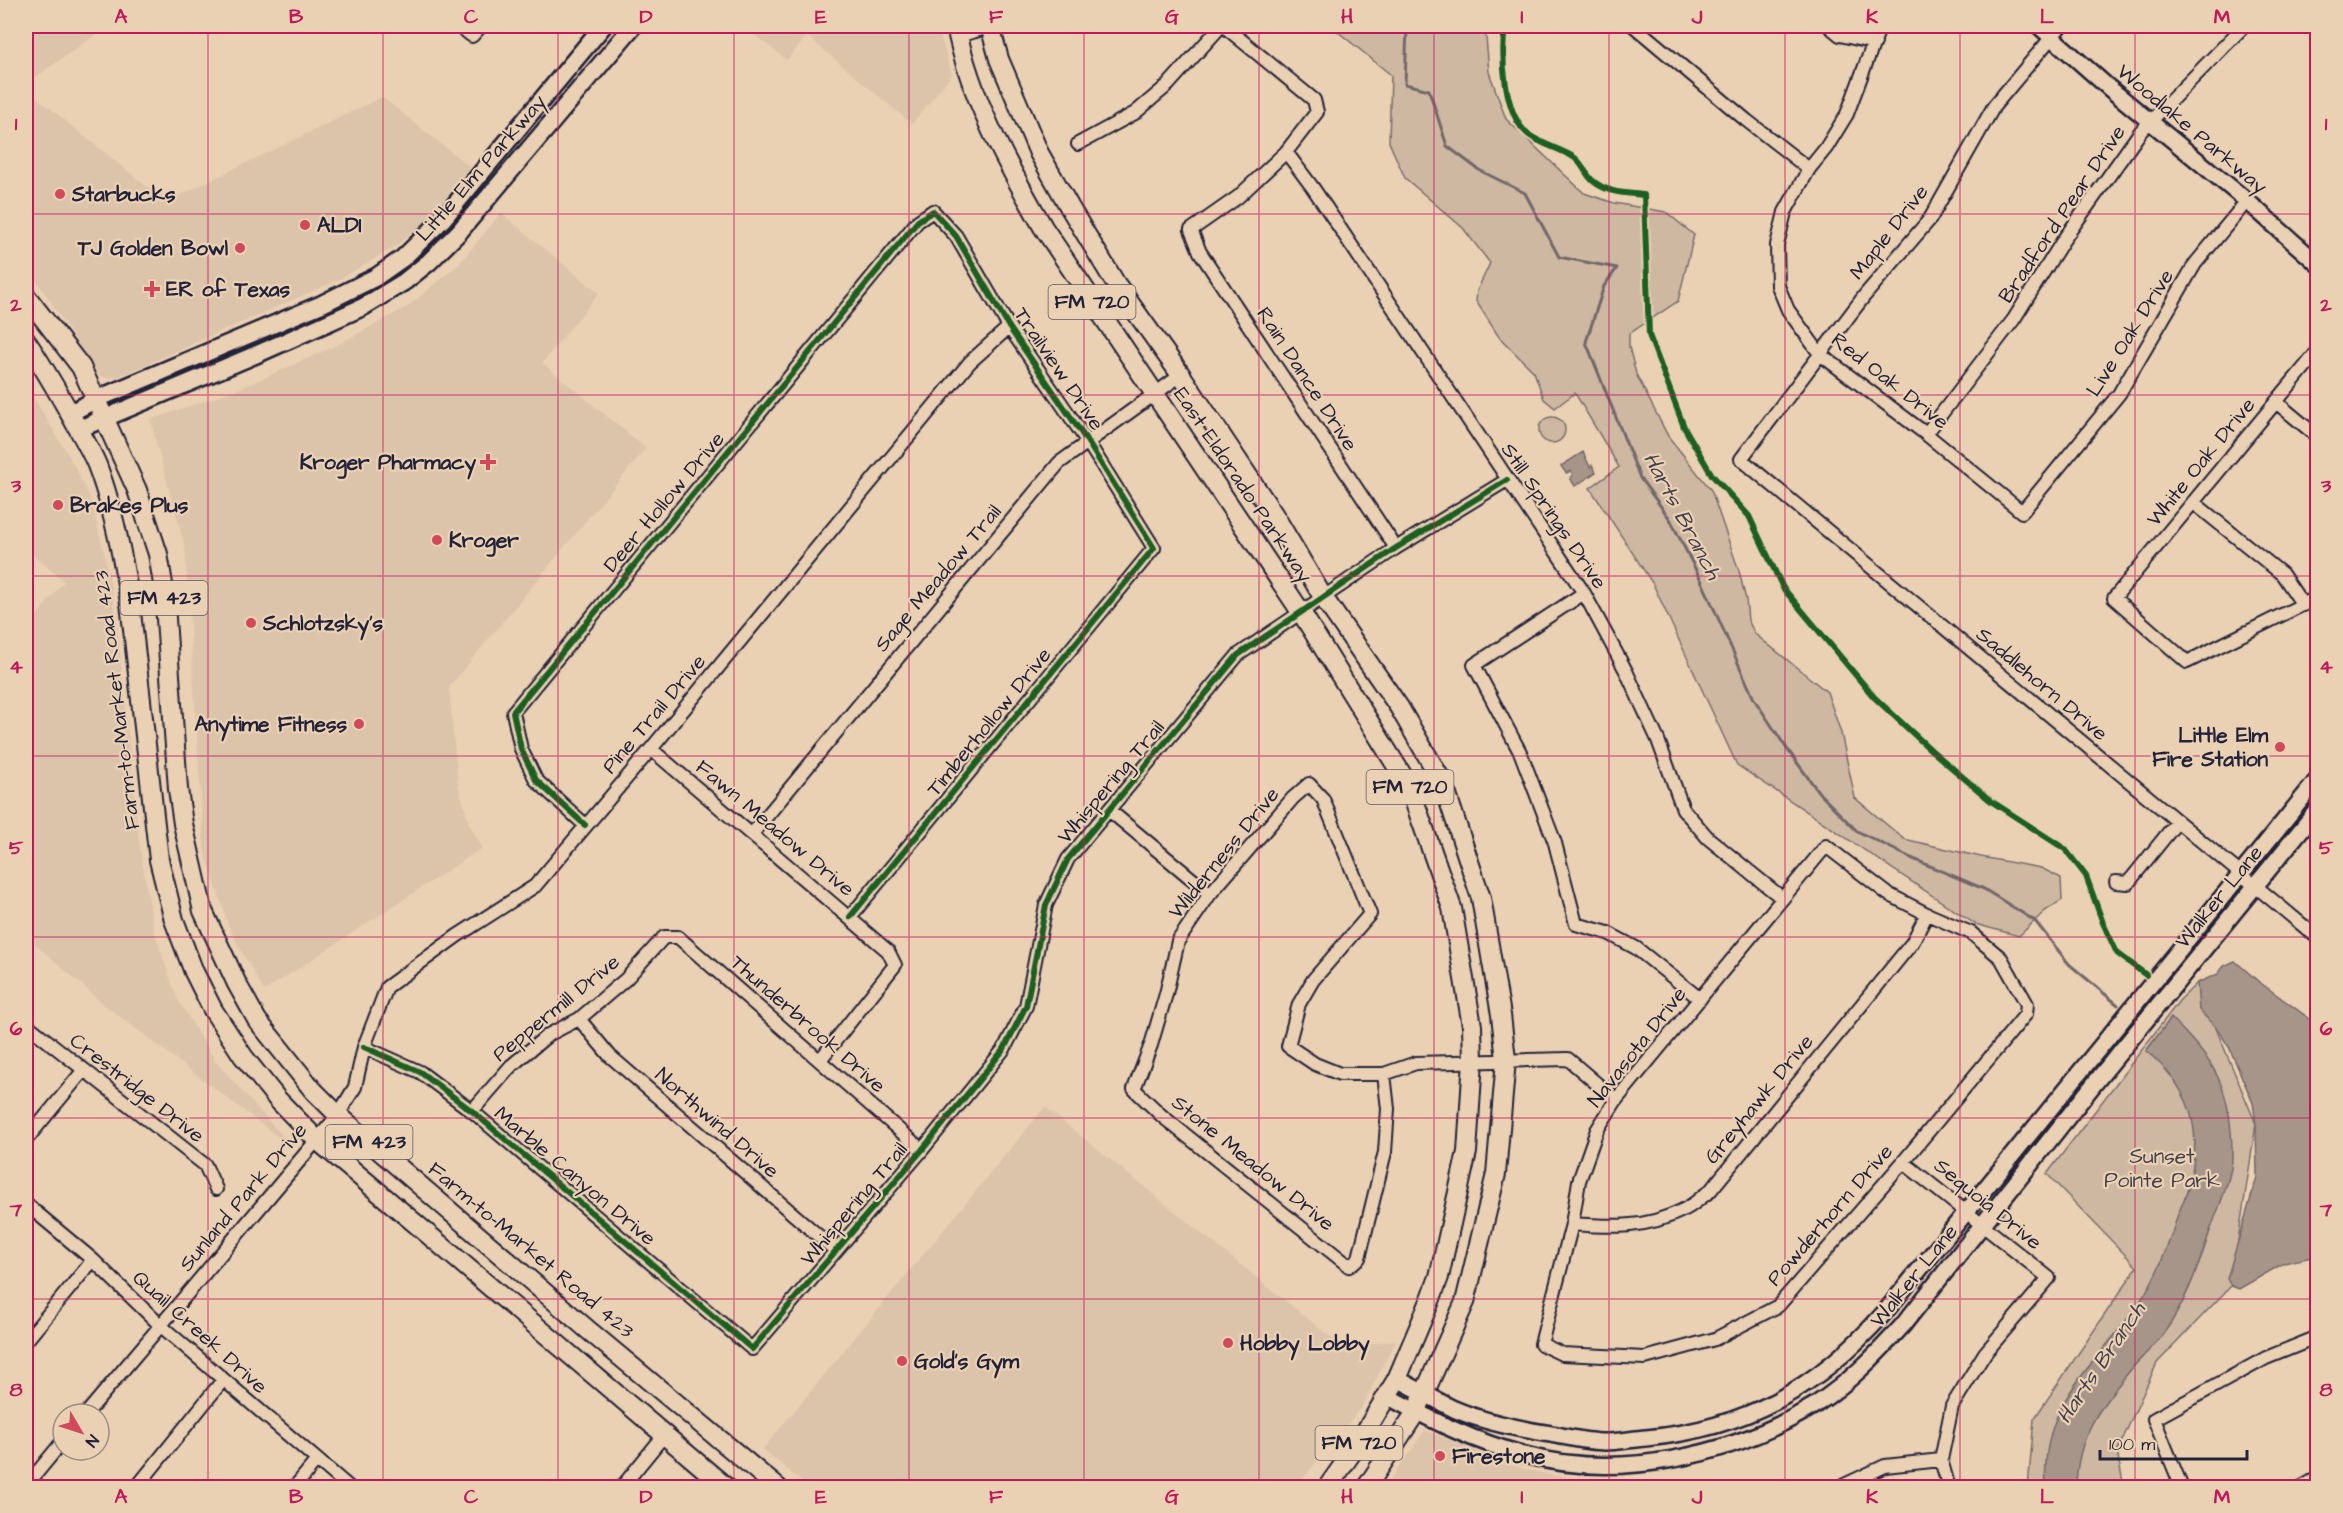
<svg xmlns="http://www.w3.org/2000/svg" width="2343" height="1513" viewBox="0 0 2343 1513" font-family="'Architects Daughter',sans-serif">
<style>
.built{fill:#dcc4aa}
.green{fill:#ceb8a2;stroke:#786d6e;stroke-width:1.5}
.water{fill:#a7958a;stroke:#72676a;stroke-width:1.5}
.lines{fill:none;stroke-linecap:round;stroke-linejoin:round}
.stream{stroke:#72676a;stroke-width:3}
.minor-casing{stroke:#22223b;stroke-width:16}
.tertiary-casing{stroke:#22223b;stroke-width:20}
.secondary-casing{stroke:#22223b;stroke-width:21}
.primary-casing{stroke:#22223b;stroke-width:22}
.minor{stroke:#ebd1b3;stroke-width:12}
.tertiary{stroke:#ebd1b3;stroke-width:15}
.secondary{stroke:#ebd1b3;stroke-width:16}
.primary{stroke:#ebd1b3;stroke-width:18}
.cycleway-casing{stroke:#ebd1b3;stroke-width:10}
.cycleway{stroke:#1b5e20;stroke-width:6}
.grid{fill:none;stroke:#c2185b;stroke-width:1.5;stroke-opacity:0.55}
.poi-dot{fill:#d1495b;stroke:#ebd1b3;stroke-width:2}
.labels{text-anchor:middle;dominant-baseline:central;stroke-width:4.5;stroke-linejoin:round;paint-order:stroke}
.shield{fill:#ebd1b3;stroke:#5e565f;stroke-width:1.5}
.shield-label{font-size:20px;font-weight:bold;fill:#22223b}
.street-label{font-size:21px;fill:#22223b;stroke:#ebd1b3}
.poi-label{font-size:21px;font-weight:bold;fill:#22223b;stroke:#ebd1b3;text-anchor:start}
.park-label{font-size:21px;fill:#444050;stroke:#ebd1b3}
.water-label{font-size:22px;font-style:italic;fill:#433f4f;stroke:#ebd1b3}
.neatline{fill:none;stroke:#c2185b;stroke-width:2}
.grid-label{font-size:20px;text-anchor:middle;font-weight:bold;fill:#c2185b}
</style>
<rect width="100%" height="100%" fill="#ebd1b3"/>
<filter id="ink" filterUnits="userSpaceOnUse"><feTurbulence type="fractalNoise" baseFrequency=".0167" numOctaves="2"/><feDisplacementMap in="SourceGraphic" scale="12" xChannelSelector="R" yChannelSelector="G"/><feConvolveMatrix kernelMatrix="1 2 1 2 8 2 1 2 1" color-interpolation-filters="sRGB"/></filter>
<g filter="url(#ink)">
<path class="built" d="M26 26H108L26 84Z
M743 26H937L952 74 912 124 807 36 787 60Z
M26 89 166 202 382 97 470 167 428 219 393 248 338 280 118 377 106 378 98 375 39 284 26 273Z
M501 213 599 293 542 363 646 448 449 687 458 785 469 823 482 848 264 991 230 930 204 849 185 547 150 420 241 388 335 346 407 307 458 265Z
M26 385 72 461 91 500 106 560 117 622 139 842 154 931 177 998 216 1062 293 1148 107 1007 26 936V629L64 581 26 549Z
M1045 1107 1344 1348 1396 1340 1363 1405 1296 1487H808L763 1449Z
M1425 1430 1502 1462 1528 1470 1552 1475 1597 1480 1599 1487H1385Z"/>
<path class="green" d="M1331 26H1485L1489 72 1506 119 1584 193 1614 203 1666 212 1694 235 1678 301 1629 334V347L1636 374 1668 436 1711 490 1739 571 1746 600 1748 620 1755 634 1827 692 1841 733 1855 798 1904 839 1981 857 2041 868 2061 878 2062 900 2045 911 2019 936 1975 924 1737 765 1653 584 1590 488 1619 467 1575 393 1555 408 1544 399 1534 372 1499 337 1476 301 1477 291 1490 263 1463 228 1405 178 1389 142 1391 75Z
M1539 430a13 13 0 1 1 26 0a13 13 0 1 1-26 0Z
M2197 983 2256 1124 2231 1286 2157 1363 2117 1452 2124 1487 2028 1488 2034 1419 2137 1267 2047 1174 2179 1001Z"/>
<path class="water" d="M1583 452 1590 467 1592 465 1596 472 1575 486 1570 478 1573 475 1571 471 1566 473 1561 466Z
M2235 961 2258 981 2318 1025V1114L2310 1166 2317 1203V1256L2284 1263 2239 1289 2231 1286 2227 1279 2257 1177 2256 1124 2253 1103 2229 1047 2218 1030 2199 1010 2197 983 2218 974 2224 966Z
M2171 1018C2208 1055 2227 1078 2231 1132 2232 1144 2233 1157 2231 1168 2227 1190 2216 1213 2209 1234 2198 1268 2185 1304 2164 1333 2155 1345 2143 1356 2133 1367 2101 1406 2077 1435 2076 1487H2046C2039 1396 2102 1363 2145 1294 2160 1269 2170 1242 2178 1214 2182 1204 2187 1195 2189 1184 2204 1129 2190 1087 2146 1051Z"/>
<g class="lines">
<path class="stream" d="M1407 26 1405 84 1429 90 1447 146 1479 170 1525 193 1559 257 1617 268 1604 286 1586 342 1640 478 1670 519 1703 584 1754 699 1785 746 1820 794 1857 831 1911 858 1984 889 2035 921 2069 964 2118 1005"/>
<g class="minor-casing">
<path id="minor" d="M459 26 472 36 481 26
M1224 26 1314 100 1317 112 1286 152 1238 197 1191 230 1200 252 1396 548
M1634 26 1746 120 1809 169
M1829 26 1840 35 1875 43
M1880 26 1847 114 1826 148 1809 169 1785 212 1777 245 1778 286 1788 310 1820 354 1926 434 2022 512 2119 394 2195 264 2247 201
M2061 26 1994 106 1930 219 1865 295 1741 459 2318 938
M958 36 993 26
M1078 144 1135 113 1168 85 1221 26
M1286 152 1313 188 1584 593 1626 671 1658 740 1683 809 1708 838 1782 898
M2318 351 2114 598 2187 662 2318 597
M2276 402 2318 437
M1926 434 2014 319 2064 239 2141 131 2244 26
M2193 502 2282 574 2303 605
M1584 593 1474 665 1521 754 1555 843 1576 924 1608 933 1636 948 1700 999
M651 749 888 951 895 965 820 1060
M1109 810 1210 894
M585 825 536 780 521 749 513 712 918 221 933 211 956 236 1009 327 1087 441 1154 548 850 917
M752 834 1059 463 1181 375
M1826 846 1888 894 1927 914 1971 933 2001 958 2027 1004 2026 1014 1903 1162 1778 1306 1715 1339 1645 1358 1562 1354 1541 1344 1572 1224 1579 1181 1597 1130 1616 1100Z
M2116 882 2128 883 2177 822
M579 1019 610 1056 836 1251
M26 1024 205 1165 216 1189
M364 1047 420 1072 472 1111 752 1349 922 1150 1004 1049 1026 1006 1046 905 1068 859 1238 655 1396 548 1507 480
M1384 1074 1388 1109 1385 1152 1359 1258 1349 1266 1162 1116 1134 1089 1151 1045 1166 994 1178 941 1210 894 1293 798 1309 784 1323 799 1370 914 1313 980 1299 1004 1288 1046 1315 1064 1340 1074H1384L1416 1063 1568 1059 1616 1100
M472 1111 511 1066 548 1035 579 1019 626 979 664 937H678L922 1150
M26 1140 83 1071
M1903 1162 2049 1278 1985 1353 1952 1406 1941 1460 1949 1488
M26 1204 93 1260 160 1325 350 1488
M1572 1224C1611 1227 1646 1229 1683 1210 1693 1206 1701 1197 1710 1191L1912 943 1927 914
M26 1341 93 1260
M86 1414 338 1115 355 1087 364 1047 387 987 457 936 535 886 651 749 970 362 1009 327
M26 1486 63 1441
M136 1488 223 1380
M294 1488 317 1460
M621 1488 665 1434
M1838 1488 1885 1466 1941 1460
M2182 1488 2154 1419 2266 1358 2318 1337
M2300 1488 2318 1478"/>
</g>
<g class="tertiary-casing">
<path id="tertiary" d="M2039 26 2108 87 2247 201 2318 264
M1397 1379C1416 1388 1435 1400 1454 1409 1484 1422 1519 1429 1551 1434 1568 1437 1587 1442 1605 1442 1618 1442 1632 1439 1646 1438 1746 1429 1819 1387 1885 1312L2318 779
M1387 1396C1433 1421 1475 1442 1525 1455 1619 1481 1733 1456 1815 1405 1849 1383 1876 1355 1903 1325L2094 1084 2318 809"/>
</g>
<g class="secondary-casing">
<path id="secondary" d="M70 413 97 399 322 304 376 277 403 258 443 219 603 26
M79 429 262 352 363 307 404 282 429 262 459 232 633 26"/>
</g>
<g class="primary-casing">
<path id="primary" d="M956 26C970 98 1007 164 1043 227L1301 612 1409 786 1452 908 1472 1026 1473 1060 1467 1152 1439 1277 1430 1301 1397 1379 1358 1444 1327 1488
M990 26 999 59 1039 153 1070 208 1116 284 1181 375 1276 518 1323 597 1399 707 1443 783 1481 898 1501 1015 1506 1060 1496 1174 1465 1302 1416 1412 1366 1488
M26 296 81 367 137 490 158 554 164 590 178 789 183 824 203 911 237 984 257 1020 313 1090 338 1115 587 1329 778 1488
M26 341C42 364 55 387 69 412 78 429 89 446 97 465 113 507 123 558 130 603L159 860 174 920 194 972 213 1010 243 1056 278 1100 317 1140 727 1488"/>
</g>
<use href="#minor" class="minor"/>
<use href="#tertiary" class="tertiary"/>
<use href="#secondary" class="secondary"/>
<use href="#primary" class="primary"/>
<g class="cycleway-casing">
<path id="cycleway" d="M1505 26C1501 55 1503 115 1529 135 1543 145 1561 149 1575 158 1582 163 1585 173 1592 180 1606 193 1625 193 1644 195L1649 335 1684 427 1712 475 1749 516 1783 588 1874 697 1931 750 1991 801 2065 849 2086 876 2103 923 2117 953 2146 975
M585 825 536 780 521 749 513 712 918 221 933 211 956 236 1009 327 1087 441 1154 548 850 917
M364 1047 420 1072 472 1111 752 1349 922 1150 1004 1049 1026 1006 1046 905 1068 859 1238 655 1396 548 1507 480"/>
</g>
<use href="#cycleway" class="cycleway"/>
</g>
</g>
<path class="grid" d="M208 26V1488M383 26V1488M558 26V1488M734 26V1488M909 26V1488M1084 26V1488M1259 26V1488M1434 26V1488M1609 26V1488M1785 26V1488M1960 26V1488M2135 26V1488M26 214H2318M26 395H2318M26 576H2318M26 756H2318M26 937H2318M26 1118H2318M26 1299H2318"/>
<g class="poi-dot">
<circle cx="60" cy="194" r="6"/>
<circle cx="305" cy="225" r="6"/>
<circle cx="240" cy="248" r="6"/>
<path d="M149 280h6v6h6v6h-6v6h-6v-6h-6v-6h6z"/>
<path d="M485 453h6v6h6v6h-6v6h-6v-6h-6v-6h6z"/>
<circle cx="58" cy="505" r="6"/>
<circle cx="437" cy="540" r="6"/>
<circle cx="251" cy="623" r="6"/>
<circle cx="359" cy="724" r="6"/>
<circle cx="2280" cy="747" r="6"/>
<circle cx="1228" cy="1343" r="6"/>
<circle cx="902" cy="1361" r="6"/>
<circle cx="1440" cy="1456" r="6"/>
</g>
<g class="labels">
<g class="shield">
<rect x="1048.5" y="285" width="87" height="34" rx="4.5"/>
<rect x="120.5" y="581" width="87" height="34" rx="4.5"/>
<rect x="1366.5" y="770" width="87" height="34" rx="4.5"/>
<rect x="325.5" y="1125" width="87" height="34" rx="4.5"/>
<rect x="1315.5" y="1426" width="87" height="34" rx="4.5"/>
</g>
<g class="shield-label">
<text x="1092" y="302">FM 720</text>
<text x="164" y="598">FM 423</text>
<text x="1410" y="787">FM 720</text>
<text x="369" y="1142">FM 423</text>
<text x="1359" y="1443">FM 720</text>
</g>
<g class="street-label">
<text transform="translate(2192 129) rotate(40)">Woodlake Parkway</text>
<text transform="translate(481 168) rotate(-49)">Little Elm Parkway</text>
<text transform="translate(2062 214) rotate(-56)">Bradford Pear Drive</text>
<text transform="translate(1889 232) rotate(-52)">Maple Drive</text>
<text transform="translate(2130 333) rotate(-58)">Live Oak Drive</text>
<text transform="translate(1059 369) rotate(56)">Trailview Drive</text>
<text transform="translate(1307 379) rotate(57)">Rain Dance Drive</text>
<text transform="translate(1890 381) rotate(38)">Red Oak Drive</text>
<text transform="translate(2201 462) rotate(-51)">White Oak Drive</text>
<text transform="translate(1243 485) rotate(56)">East Eldorado Parkway</text>
<text transform="translate(664 502) rotate(-50)">Deer Hollow Drive</text>
<text transform="translate(1554 516) rotate(56)">Still Springs Drive</text>
<text transform="translate(938 578) rotate(-50)">Sage Meadow Trail</text>
<text transform="translate(2042 684) rotate(40)">Saddlehorn Drive</text>
<text transform="translate(117 700) rotate(-97)">Farm-to-Market Road 423</text>
<text transform="translate(654 714) rotate(-50)">Pine Trail Drive</text>
<text transform="translate(989 722) rotate(-51)">Timberhollow Drive</text>
<text transform="translate(1111 782) rotate(-50)">Whispering Trail</text>
<text transform="translate(775 828) rotate(40)">Fawn Meadow Drive</text>
<text transform="translate(1224 853) rotate(-51)">Wilderness Drive</text>
<text transform="translate(2219 897) rotate(-51)">Walker Lane</text>
<text transform="translate(556 1008) rotate(-39)">Peppermill Drive</text>
<text transform="translate(808 1024) rotate(41)">Thunderbrook Drive</text>
<text transform="translate(1637 1047) rotate(-52)">Navasota Drive</text>
<text transform="translate(137 1088) rotate(38)">Crestridge Drive</text>
<text transform="translate(1759 1099) rotate(-51)">Greyhawk Drive</text>
<text transform="translate(717 1123) rotate(41)">Northwind Drive</text>
<text transform="translate(1253 1163) rotate(39)">Stone Meadow Drive</text>
<text transform="translate(575 1176) rotate(40)">Marble Canyon Drive</text>
<text transform="translate(243 1197) rotate(-50)">Sunland Park Drive</text>
<text transform="translate(854 1204) rotate(-50)">Whispering Trail</text>
<text transform="translate(1988 1204) rotate(39)">Sequoia Drive</text>
<text transform="translate(1830 1215) rotate(-49)">Powderhorn Drive</text>
<text transform="translate(531 1250) rotate(40)">Farm-to-Market Road 423</text>
<text transform="translate(1914 1276) rotate(-51)">Walker Lane</text>
<text transform="translate(200 1332) rotate(42)">Quail Creek Drive</text>
</g>
<g class="poi-label">
<text x="72" y="194">Starbucks</text>
<text x="317" y="225">ALDI</text>
<text x="228" y="248" text-anchor="end">TJ Golden Bowl</text>
<text x="166" y="289">ER of Texas</text>
<text x="476" y="462" text-anchor="end">Kroger Pharmacy</text>
<text x="70" y="505">Brakes Plus</text>
<text x="449" y="540">Kroger</text>
<text x="263" y="623">Schlotzsky's</text>
<text x="347" y="724" text-anchor="end">Anytime Fitness</text>
<text x="2268" y="735" text-anchor="end">Little Elm<tspan x="2268" dy="24">Fire Station</tspan></text>
<text x="1240" y="1343">Hobby Lobby</text>
<text x="914" y="1361">Gold's Gym</text>
<text x="1452" y="1456">Firestone</text>
</g>
<g class="park-label">
<text x="2162" y="1156">Sunset<tspan x="2162" dy="24">Pointe Park</tspan></text>
</g>
<g class="water-label">
<text transform="translate(1682 516) rotate(62)">Harts Branch</text>
<text transform="translate(2101 1363) rotate(-56)">Harts Branch</text>
</g>
</g>
<rect width="2343" height="1513" fill="none" stroke="#ebd1b3" stroke-width="66"/>
<g transform="translate(81 1432) rotate(129)"><circle r="28" fill="#ebd1b3" stroke="#9b8b83" stroke-width="1.5"/>
<path d="M0-4.5L10 22L0 15L-10 22Z" fill="#d1495b"/>
<text y="-9" font-size="16" font-weight="bold" text-anchor="middle" fill="#22223b">N</text>
</g>
<path d="M2100 1450v9h147v-9" fill="none" stroke="#22223b" stroke-width="3"/>
<text x="2109" y="1450" font-size="18" fill="#22223b" stroke="#ebd1b3" stroke-width="4.5" paint-order="stroke">100 m</text>
<rect x="33" y="33" width="2277" height="1447" class="neatline"/>
<g class="grid-label">
<text x="121" y="23">A</text>
<text x="296" y="23">B</text>
<text x="471" y="23">C</text>
<text x="646" y="23">D</text>
<text x="821" y="23">E</text>
<text x="996" y="23">F</text>
<text x="1172" y="23">G</text>
<text x="1347" y="23">H</text>
<text x="1522" y="23">I</text>
<text x="1697" y="23">J</text>
<text x="1872" y="23">K</text>
<text x="2047" y="23">L</text>
<text x="2222" y="23">M</text>
<text x="16" y="130">1</text>
<text x="2326" y="130">1</text>
<text x="16" y="311">2</text>
<text x="2326" y="311">2</text>
<text x="16" y="492">3</text>
<text x="2326" y="492">3</text>
<text x="16" y="673">4</text>
<text x="2326" y="673">4</text>
<text x="16" y="854">5</text>
<text x="2326" y="854">5</text>
<text x="16" y="1035">6</text>
<text x="2326" y="1035">6</text>
<text x="16" y="1216">7</text>
<text x="2326" y="1216">7</text>
<text x="16" y="1396">8</text>
<text x="2326" y="1396">8</text>
<text x="121" y="1503">A</text>
<text x="296" y="1503">B</text>
<text x="471" y="1503">C</text>
<text x="646" y="1503">D</text>
<text x="821" y="1503">E</text>
<text x="996" y="1503">F</text>
<text x="1172" y="1503">G</text>
<text x="1347" y="1503">H</text>
<text x="1522" y="1503">I</text>
<text x="1697" y="1503">J</text>
<text x="1872" y="1503">K</text>
<text x="2047" y="1503">L</text>
<text x="2222" y="1503">M</text>
</g>
</svg>
